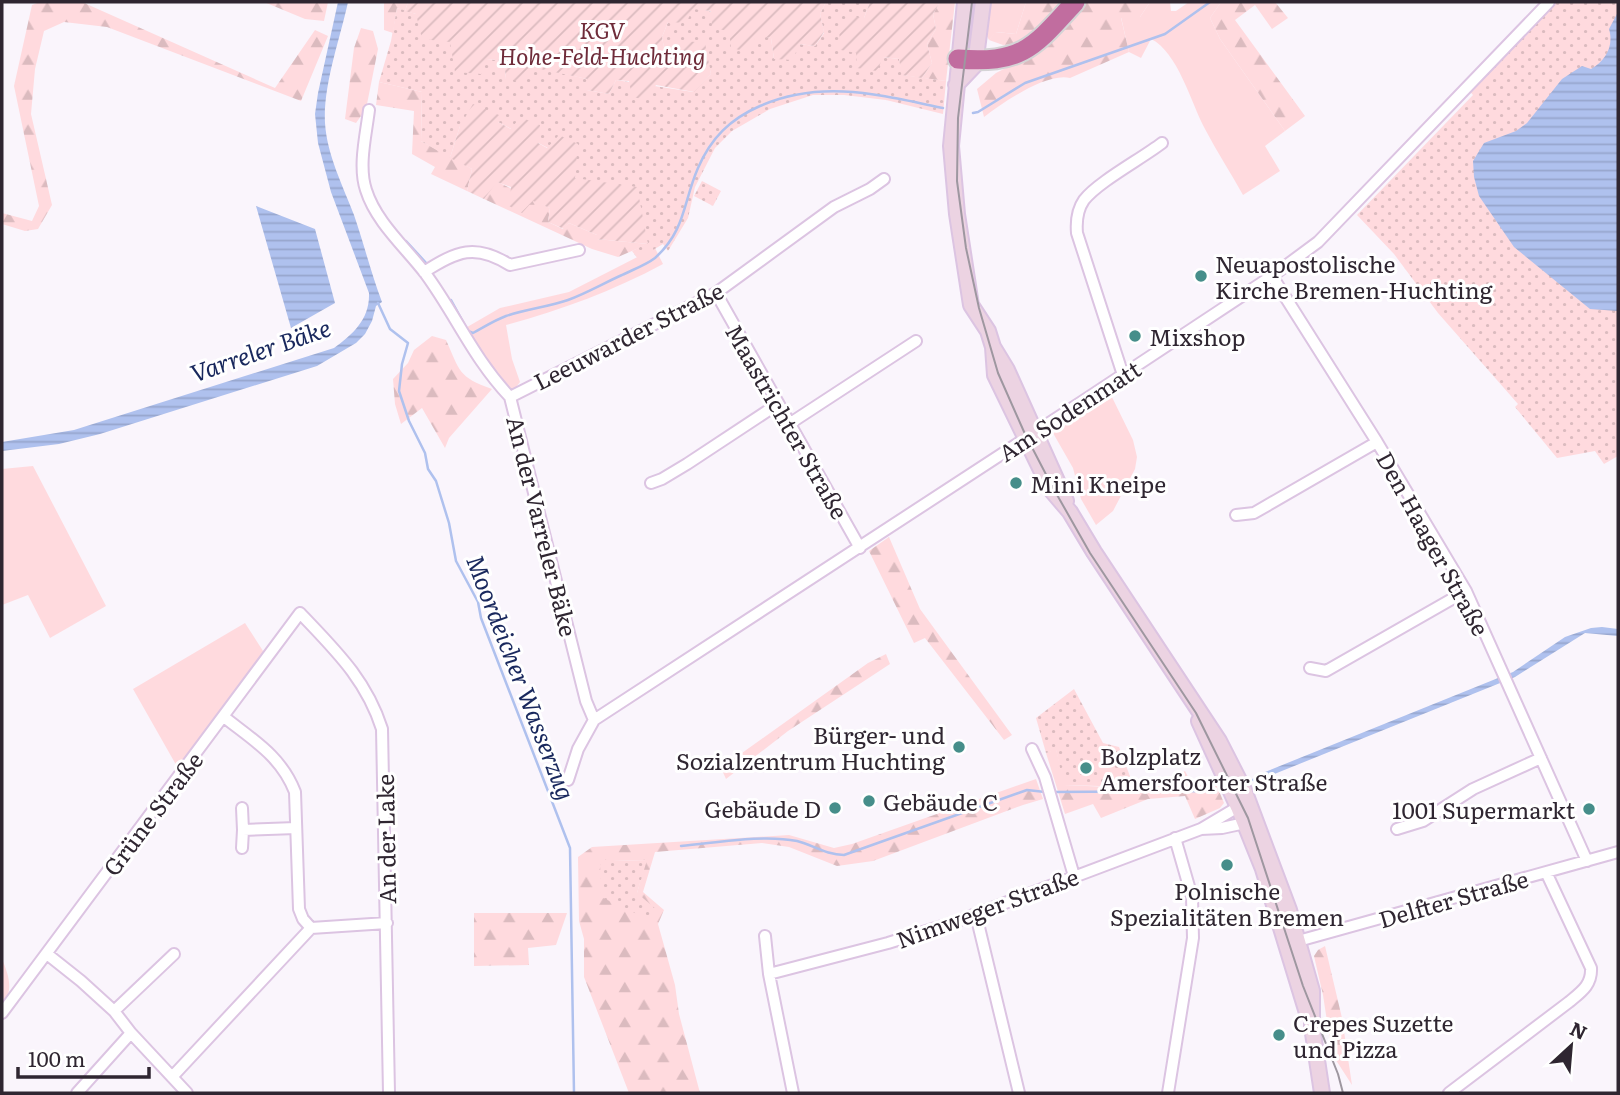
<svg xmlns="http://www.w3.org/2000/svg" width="1620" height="1095" viewBox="0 0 1620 1095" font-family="Literata,serif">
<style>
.grass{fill:#ffdade}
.forest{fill:url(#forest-firs);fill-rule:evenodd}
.park{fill:url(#park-dots)}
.garden{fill:url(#garden-furrows)}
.water{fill:url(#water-rules)}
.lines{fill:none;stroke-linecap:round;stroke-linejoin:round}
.stream{stroke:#afc1ee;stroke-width:2.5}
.street-casing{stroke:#dcc4e2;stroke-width:14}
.secondary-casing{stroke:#dcc4e2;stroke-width:18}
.highway-casing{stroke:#d5d4d6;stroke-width:23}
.street{stroke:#fff;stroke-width:10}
.secondary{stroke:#ecd3e2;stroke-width:14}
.highway{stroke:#c16d9f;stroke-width:19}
.tram{stroke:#9e97a0;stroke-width:2}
.poi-dot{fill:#468e8a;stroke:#fff;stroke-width:2.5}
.labels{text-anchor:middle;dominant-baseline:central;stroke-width:6;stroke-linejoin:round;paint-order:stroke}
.park-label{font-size:23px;font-style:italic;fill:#6f2c3a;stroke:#fff}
.poi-label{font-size:23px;fill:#2f2631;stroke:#fff;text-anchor:start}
.street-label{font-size:23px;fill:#2f2631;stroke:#fff}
.water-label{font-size:24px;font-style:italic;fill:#19285d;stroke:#fff}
</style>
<defs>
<pattern id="forest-firs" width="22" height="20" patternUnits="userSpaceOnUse" patternTransform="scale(1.75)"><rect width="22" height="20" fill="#ffdade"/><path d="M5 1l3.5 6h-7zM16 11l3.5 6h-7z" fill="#dbbbbf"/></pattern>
<pattern id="park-dots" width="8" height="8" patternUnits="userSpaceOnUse" patternTransform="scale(1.75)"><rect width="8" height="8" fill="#ffdade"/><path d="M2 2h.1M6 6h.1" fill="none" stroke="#dbbbbf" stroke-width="1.8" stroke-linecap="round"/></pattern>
<pattern id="garden-furrows" width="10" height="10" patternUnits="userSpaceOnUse" patternTransform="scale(1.75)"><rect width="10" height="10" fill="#ffdade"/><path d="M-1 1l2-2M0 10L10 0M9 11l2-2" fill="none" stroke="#dbbbbf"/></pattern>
<pattern id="water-rules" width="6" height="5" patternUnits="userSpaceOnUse" patternTransform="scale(1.75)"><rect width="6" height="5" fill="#afc1ee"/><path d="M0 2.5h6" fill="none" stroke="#97a6cd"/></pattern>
</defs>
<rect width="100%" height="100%" fill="#faf5fc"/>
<path class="grass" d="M990 2H1026L1016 34 996 32 989 40 986 34Z
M1150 2H1170L1171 11H1176L1189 2H1221L1210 18 1220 39 1285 131 1265 146 1280 171 1243 195C1231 173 1217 152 1205 129 1191 103 1178 52 1151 39L1141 58 1129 52 1121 17H1140Z
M655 248 663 264C613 291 561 310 506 325L512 359 520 382 513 391 502 383 462 330 500 308 569 292Z
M1109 391 1133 440 1137 457 1135 469 1113 511 1096 525 1081 499 1073 468 1053 433 1054 428Z
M33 466 106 606 50 638 28 595 2 605V469Z
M245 623 265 654 179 770 133 689Z
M2 959C9 976 14 990 2 1006Z"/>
<path class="forest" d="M40 2H82L275 88 315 30 328 36 301 101 107 27 64 22 44 31 35 69 31 114 52 205 38 229 25 231 2 224V213L32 221 39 206 14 86 32 5Z
M264 2H328L324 21 305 19Z
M384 2H408L405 11 397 8 393 33 384 30Z
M940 2H955L946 81 922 78 932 63 927 44 936 29 933 14Z
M1026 2H1064L1027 43 1003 45 989 40 995 32 1016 34Z
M1084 2H1150L1140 17 1121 18 1129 52 1070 78C1047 72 1002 103 984 117L977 89 996 73 1039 51Z
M1221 2H1275L1288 18 1272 29 1255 5 1235 20 1305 116 1285 131 1220 39 1210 18Z
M361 28 373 31 378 49 366 109 356 123 345 119 354 48Z
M379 82 422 92 421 141 472 169 467 191 431 174 435 167 412 154 414 111 376 105Z
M496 181 550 208 548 222 563 229 569 223 597 235V239L648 244 618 257 592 249 484 199Z
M432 336 446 340C460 371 458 377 492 389L449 438 445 448 422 408 401 424 395 404 393 379 408 363 414 350Z
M889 537 920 609 1012 735 1004 740 925 638 914 643 869 551Z
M886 654 890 664 788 731 726 779 721 768 868 663Z
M1056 749 1065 785 1152 789 1185 771 1194 788 1214 779 1224 803 1220 808 1195 819 1185 796 1148 799 1101 818 1093 804 1065 814 1046 753Z
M1036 779 1043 799 1023 805 873 861 837 866 789 847 762 843 655 852 643 892 664 910 658 924 675 985 679 1014 700 1093H629L584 977V939L579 921 578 857 592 847 789 835 834 848 852 844ZM646 860 637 893 613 861Z
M474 913H567L556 945 528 948 529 965 474 966Z
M1325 946 1342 1018 1352 1085 1332 1054 1323 995 1314 956 1318 950Z"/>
<path class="park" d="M826 2H870L864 18 883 57 899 59 903 75 946 81 943 114 886 100 844 95H813L770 109 732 131 715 148 695 187 688 218 668 251 663 244 638 259 632 251 648 243 575 178 548 148 498 122 460 126 450 158 421 141 422 92 379 82 391 41 397 8 416 14 450 42 487 59 504 61 506 79 531 66 587 79V90L609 94 616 80 693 92 711 74 708 61 665 53 662 37 668 22C675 18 685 10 693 9 714 6 747 34 771 38L774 59 799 44 815 46 824 33 820 14Z
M1544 2H1618V456L1604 464 1595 451 1557 458 1515 407 1518 404 1438 313 1394 254 1357 215 1473 95 1464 85Z
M702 181 721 191 713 206 694 196Z
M1074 689 1103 743 1119 747 1134 787 1064 785 1056 750 1046 753 1036 718Z
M600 859 613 861 647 860 637 893 657 910 652 921 601 897Z"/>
<path class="garden" d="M408 2H826L820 14 824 32 815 46 799 44 793 60 774 59 771 38 756 36 749 52 731 48 729 31 712 28 711 11 693 9 686 23 668 22 662 37 665 53 680 56 686 41 705 43 711 74 694 92 656 85 648 100 632 97 629 81 616 80 609 94 587 90V79L531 67 524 82 506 79 504 61 487 59 481 74 455 72 450 42 422 39 416 14 405 11Z
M870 2H940L933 14 936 29 927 44 932 63 922 78 902 75 899 59 883 57 877 71 857 68 856 53 841 50 839 31 848 16 864 18Z
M473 104 499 115 498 122 511 129 520 117 540 125 538 143 547 148 559 135 578 144 575 178 637 187 648 244 597 239V235L569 223 564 229 548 222 550 208 533 201 522 213 509 206 511 187 497 182 484 199 467 191 472 169 450 158 460 126Z"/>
<path class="water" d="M338 2H348C340 39 323 85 325 123 327 155 343 186 354 215 364 244 371 273 382 302L376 306 372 321 365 334 356 343 317 366 100 434 59 444 2 451V442L74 430 334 348C353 334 370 319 369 293L331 192 318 143 315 114 318 93Z
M1618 12V311L1590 309 1514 247 1479 196 1474 177 1473 161 1484 143 1516 131 1527 123 1562 79 1582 66 1591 69C1606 60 1614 46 1609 29Z
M256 206 315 229 335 303 291 328Z
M1602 627 1618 629V636L1585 633 1515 677 1262 779 1260 774 1513 672 1565 637 1591 628Z"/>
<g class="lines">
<path class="stream" d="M973 113 978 112 1025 83 1165 34 1210 2
M406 241 428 265
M451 300 468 331 473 333C484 327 495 320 506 316 526 309 548 307 568 300 587 293 604 283 622 275 632 270 646 265 655 258 686 230 683 202 698 168 711 138 730 119 760 106 822 79 880 95 943 108
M378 303 390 329 408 343 402 364 399 391 409 421 425 453 428 469 436 481 449 523 456 561 478 602 481 618 570 848 574 1093
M1253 780 1262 776
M1052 792 1212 791
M681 846C716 843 762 834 797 841 813 845 826 855 844 855L1027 790 1045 792"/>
<g class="street-casing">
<path id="street" d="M369 110C366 135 358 166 366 190 376 222 405 247 425 273 456 315 473 358 510 397L586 701 594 720
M424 272C457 251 475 243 510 265L579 250
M1272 276 1377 442 1466 591 1587 861
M716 293 860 548
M1123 375 1077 233C1076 221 1077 210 1084 200 1098 182 1141 159 1162 143
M510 397 716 293 834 207 870 189 884 179
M789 424 916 341
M651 483 662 479 687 464 778 404
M1236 515 1254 513 1377 442
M1310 668 1326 671 1466 591
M224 717C253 740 281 756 295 792L299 909 303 919 311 928
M1032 749 1045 777 1074 876
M568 780 578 749 594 720 1083 401 1272 276 1318 242 1549 2
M242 808 243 830 296 828
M1201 829 1222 828 1245 823 1248 818
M1397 829 1423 821 1473 789 1541 758
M242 848 243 830
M976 915 1019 1093
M765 936 769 974 793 1093
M1291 943 1618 852
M47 954 81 981 114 1011 131 1033 187 1093
M769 974 888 943 952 923 1201 829 1238 807 1243 808
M114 1011 174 954
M2 1013 300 613C335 650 366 679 382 729L389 1093
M172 1077 311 928 387 923
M77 1093 131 1033
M1168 1093 1193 938 1192 897 1175 838
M1449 1093 1569 1002C1581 992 1592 985 1591 968L1546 872"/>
</g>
<g class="secondary-casing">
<path id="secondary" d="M965 2 951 146 957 214 971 305 988 331 993 347 1007 370 1066 501
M956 85 975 65 983 2
M993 347 995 375 1043 474 1052 491 1070 512 1094 552 1219 741 1244 790 1289 910 1312 991V1027L1322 1093
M1199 721 1238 807 1263 869 1307 1013"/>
</g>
<g class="highway-casing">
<path id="highway" d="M958 59C1023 64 1034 47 1075 2"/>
</g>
<use href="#street" class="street"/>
<use href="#secondary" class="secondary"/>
<use href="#highway" class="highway"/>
<path class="tram" d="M972 2 958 118 957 181 966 248 979 308 998 373 1025 434 1052 486 1090 553 1196 713 1248 818 1303 986 1338 1074 1343 1093"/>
</g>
<g class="poi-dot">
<circle cx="1201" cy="276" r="7"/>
<circle cx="1135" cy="336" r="7"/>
<circle cx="1016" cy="483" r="7"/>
<circle cx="959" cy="747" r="7"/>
<circle cx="1086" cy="768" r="7"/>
<circle cx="869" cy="801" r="7"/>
<circle cx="835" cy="808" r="7"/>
<circle cx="1589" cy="809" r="7"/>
<circle cx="1227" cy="865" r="7"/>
<circle cx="1279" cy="1035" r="7"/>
</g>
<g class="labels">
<g class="park-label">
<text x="602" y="29">KGV<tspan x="602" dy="26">Hohe-Feld-Huchting</tspan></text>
</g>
<g class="poi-label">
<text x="1215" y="263">Neuapostolische<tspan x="1215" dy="26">Kirche Bremen-Huchting</tspan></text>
<text x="1149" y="336">Mixshop</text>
<text x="1030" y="483">Mini Kneipe</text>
<text x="945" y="734" text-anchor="end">Bürger- und<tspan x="945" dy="26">Sozialzentrum Huchting</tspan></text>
<text x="1100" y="755">Bolzplatz<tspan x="1100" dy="26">Amersfoorter Straße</tspan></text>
<text x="883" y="801">Gebäude C</text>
<text x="821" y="808" text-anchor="end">Gebäude D</text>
<text x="1575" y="809" text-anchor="end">1001 Supermarkt</text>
<text x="1227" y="890" text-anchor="middle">Polnische<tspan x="1227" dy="26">Spezialitäten Bremen</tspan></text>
<text x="1293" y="1022">Crepes Suzette<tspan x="1293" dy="26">und Pizza</tspan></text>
</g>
<g class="street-label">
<text transform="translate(628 335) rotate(-27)">Leeuwarder Straße</text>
<text transform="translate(1069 410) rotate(-33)">Am Sodenmatt</text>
<text transform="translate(788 421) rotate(60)">Maastrichter Straße</text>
<text transform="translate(543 526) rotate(76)">An der Varreler Bäke</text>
<text transform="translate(1434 543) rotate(61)">Den Haager Straße</text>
<text transform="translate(152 813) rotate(-53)">Grüne Straße</text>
<text transform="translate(385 839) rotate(-91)">An der Lake</text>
<text transform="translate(1453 898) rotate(-16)">Delfter Straße</text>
<text transform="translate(987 907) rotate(-20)">Nimweger Straße</text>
</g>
<g class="water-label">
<text transform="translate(260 349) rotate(-19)">Varreler Bäke</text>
<text transform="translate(522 677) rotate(69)">Moordeicher Wasserzug</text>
</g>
</g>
<rect width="1620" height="1095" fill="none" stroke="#2f2631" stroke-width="7"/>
<g transform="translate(1571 1046) rotate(26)" stroke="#ffffff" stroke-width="5" paint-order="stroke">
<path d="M0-5L12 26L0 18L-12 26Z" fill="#2f2631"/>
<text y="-10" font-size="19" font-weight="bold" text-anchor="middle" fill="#2f2631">N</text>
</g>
<path d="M18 1067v10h131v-10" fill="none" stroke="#2f2631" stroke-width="3.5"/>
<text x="28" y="1067" font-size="21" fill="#2f2631" stroke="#ffffff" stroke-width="5" paint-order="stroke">100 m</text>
</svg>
